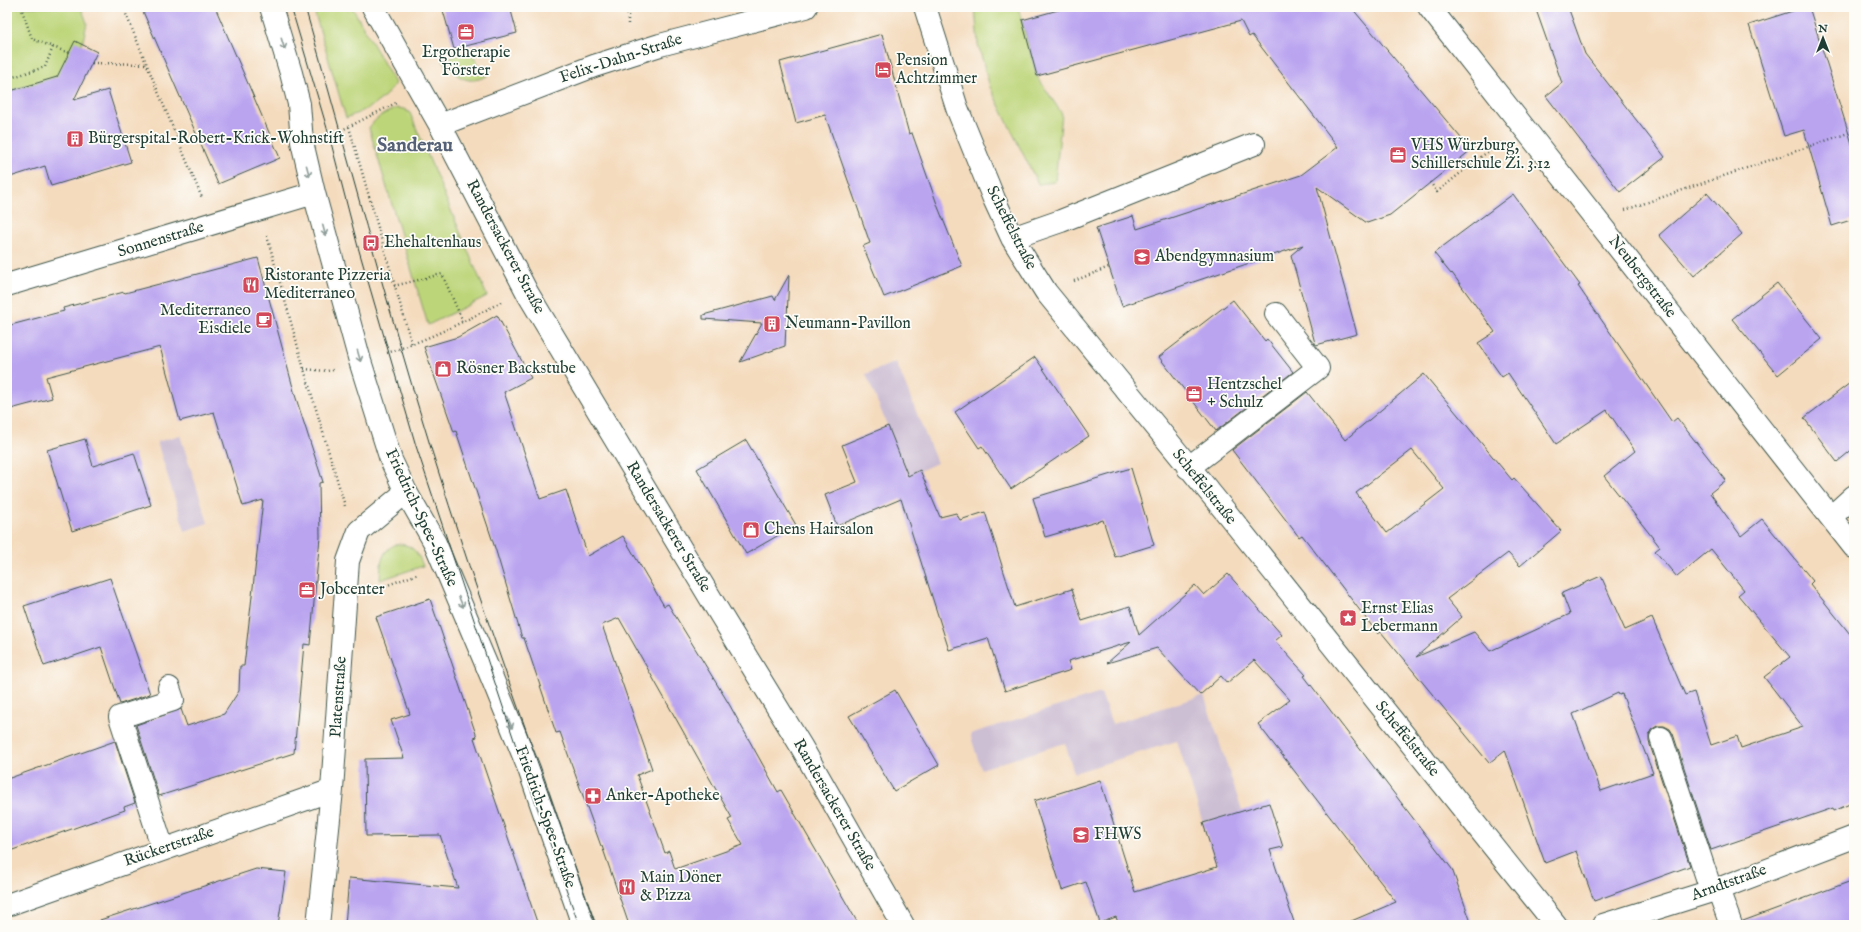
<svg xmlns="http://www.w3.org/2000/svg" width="1861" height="932" viewBox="0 0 1861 932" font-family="'IM FELL English',serif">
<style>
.industrial{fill:#ccbed3}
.green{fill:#bdd579;stroke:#6e8956}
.building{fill:#baa4f0;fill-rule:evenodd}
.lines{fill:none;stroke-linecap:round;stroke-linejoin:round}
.minor-casing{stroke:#3f5549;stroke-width:24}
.path{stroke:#3f5549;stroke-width:2.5;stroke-dasharray:1 3;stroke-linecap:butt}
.minor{stroke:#fff;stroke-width:22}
.tram{stroke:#1f3d34;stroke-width:1}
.oneway{stroke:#8f9e9a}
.labels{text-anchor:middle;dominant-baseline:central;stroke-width:3.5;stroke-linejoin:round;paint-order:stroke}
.poi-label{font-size:16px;fill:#1f3d34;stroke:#fdfcf7;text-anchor:start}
.street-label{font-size:16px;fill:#1f3d34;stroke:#fdfcf7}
.district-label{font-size:20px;font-weight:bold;fill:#556176;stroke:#fdfcf7}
</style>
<rect width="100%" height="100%" fill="#fdfcf7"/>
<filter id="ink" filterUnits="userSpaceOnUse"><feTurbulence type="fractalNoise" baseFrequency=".025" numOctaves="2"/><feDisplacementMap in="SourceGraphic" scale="8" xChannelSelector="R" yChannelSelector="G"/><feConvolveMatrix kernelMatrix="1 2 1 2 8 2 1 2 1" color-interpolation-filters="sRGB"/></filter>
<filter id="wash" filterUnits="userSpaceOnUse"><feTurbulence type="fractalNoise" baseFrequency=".012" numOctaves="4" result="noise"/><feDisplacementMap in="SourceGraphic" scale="16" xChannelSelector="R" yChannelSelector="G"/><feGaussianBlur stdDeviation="0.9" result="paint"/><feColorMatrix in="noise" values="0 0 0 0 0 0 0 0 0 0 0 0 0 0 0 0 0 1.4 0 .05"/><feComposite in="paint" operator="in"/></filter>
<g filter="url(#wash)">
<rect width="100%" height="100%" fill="#f4dbbe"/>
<path class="industrial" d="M896 362 937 463 908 476 866 374Z
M180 435 208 523 185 531 157 442Z
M1101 693 1112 724 1204 695 1242 811 1203 823 1177 741 1074 773 1065 743 981 769 970 734Z"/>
<path class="green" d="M7 7H81L87 23 82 45 62 76 7 92Z
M313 7H352L395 83C384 102 366 110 346 118Z
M975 7H1018L1037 76 1062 114 1055 182 1038 184 990 87 978 44Z
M469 51 487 76C465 86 458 76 442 61Z
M397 108 404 109 410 113 487 296 428 325 369 128C375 118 386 112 397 108Z
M397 544C413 544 418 553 423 566L380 580C381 565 380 550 397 544Z"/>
<g id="blocks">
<path class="building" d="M141 7H215L280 158 218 184Z
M442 7H510L517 33 454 49Z
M1069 7H1351L1471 150 1390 215 1367 223 1317 187 1357 334 1316 345 1315 343 1291 255 1303 245 1122 306 1096 228 1133 216 1137 229 1301 175 1338 147 1252 35 1249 37 1241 21 1037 76 1022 20Z
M1535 7H1568L1585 54 1665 157 1620 192 1546 96 1562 83Z
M1805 7H1809L1854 150V219L1832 226 1804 130 1784 136 1749 25Z
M882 34 909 134 912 133 938 207 962 266 884 297 863 246 870 243 825 115 796 123 780 62Z
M75 41 97 52 74 100 108 90 131 162 51 186 45 166 7 178V92L57 77Z
M1707 193 1742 234 1694 276 1659 235Z
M1513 194 1580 285 1578 286 1672 422 1677 418 1726 480 1710 493 1741 536 1762 519 1813 581 1810 584 1854 639V802L1834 811 1833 808 1711 850 1673 734 1670 729 1664 726H1657L1651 730 1649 735V742L1690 866 1594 901 1576 851 1545 863 1505 750 1489 763 1381 632 1378 634 1302 535 1299 537 1232 450 1307 392 1345 440 1424 374 1512 480 1514 478 1561 531 1520 566 1508 553 1447 599 1462 617 1416 657 1474 632 1490 651 1570 614 1562 593 1601 576 1625 630 1652 618 1685 695 1694 692 1711 745 1737 736 1741 748 1803 727 1764 677 1790 657 1738 595 1744 590 1711 549 1677 577 1655 551 1660 547 1604 476 1635 451 1607 410 1556 444 1508 373 1502 377 1478 343 1495 332 1452 273 1451 274 1434 253ZM1412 450 1444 489 1387 533 1356 493ZM1618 693 1619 695 1622 694 1653 773 1601 791 1573 714Z
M258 258 295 395 323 482 319 483 320 537 310 645 304 644 294 753 159 796 136 725 181 709 187 726 224 714 239 691 240 666H244L263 500 243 506 214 412 180 421 160 347 46 377 52 398 7 410V326L64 311 63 308 124 292 125 293Z
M789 275 787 318 791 325 786 324 785 346 740 362 762 323 703 319V315L773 296 775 300Z
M1777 283 1822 339 1778 375 1732 319Z
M1233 300 1265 341 1267 339 1293 372 1216 431 1159 357Z
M497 315 531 378 504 392 540 499 566 490 588 556 623 536 664 606 668 604 729 704 778 792 781 790 859 925H629L602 846H601L560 732 556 733 524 638H522L496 551 456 431 454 432 424 347 458 337ZM619 618 732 818 728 820 743 845 675 869 669 851 665 853 637 775 652 769 602 625Z
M1035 357 1089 436 1011 489 982 446 979 448 955 412Z
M1854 380V448L1837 462 1804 418Z
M888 426 908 476 920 470 940 517 956 513 960 520 985 512 1015 607 1072 589 1082 621 1130 606 1139 635 1195 585 1204 595 1228 574 1282 635 1275 641 1306 675 1304 676 1452 869 1472 925H1342L1396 902 1258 724 1290 700 1254 660 1227 683 1221 676 1200 695 1157 648 1107 663 1131 642 1068 661 1071 670 1005 691 988 638 949 650 901 499 837 526 825 495 857 482 842 445Z
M85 439 93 466 134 453 151 505 72 531 47 450Z
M746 440 796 525 746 554 697 469Z
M1131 468 1154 545 1115 557 1103 520 1045 537 1033 498Z
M110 578 150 694 120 704 101 647 44 666 24 606Z
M430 599 477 737 474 738 538 925H345L349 878 458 888 440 835 366 836 365 759 404 758 391 720 410 714 376 617Z
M895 690 939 765 894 791 849 716Z
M115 741 135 803 124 807 125 810 7 852V779Z
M1100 780 1135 892 1217 867 1203 823 1269 803 1283 847 1270 850 1295 925H1119L1116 917 1100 923 1086 882 1062 890 1034 801Z
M256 869 286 872 278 925H101L100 920Z
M1854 880V925H1743V921Z"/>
</g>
</g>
<g filter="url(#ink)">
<use href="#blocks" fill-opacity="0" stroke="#3f5549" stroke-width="1"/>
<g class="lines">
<g class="minor-casing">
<path id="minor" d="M271 7 291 73 299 104 302 142 314 193 360 361 391 460 406 492 435 543 492 678 529 769 583 925
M373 7 440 125 528 294 717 609 801 746 903 925
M925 7 957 108 994 199 1012 238 1046 292 1225 511 1556 925
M1429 7 1854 547
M440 125 594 66 660 45 806 7
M1012 238 1061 221 1254 144
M7 285 314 193
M1188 468 1318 368 1276 314
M1831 517 1854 496
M1661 738 1711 890
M163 849 120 717 173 700 169 688
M1718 889 1731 925
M7 905 332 790
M318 925 332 790 348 561 359 531 406 492
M1603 925 1718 889 1854 837"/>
</g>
<path class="path" d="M21 7 32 39 69 53
M123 7 202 198
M628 7V26
M92 63 148 64
M7 79 45 67 53 47
M349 127 412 345
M330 135 340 131 396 103
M1430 182 1437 192 1479 158 1501 143
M1625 210 1854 131
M267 236 304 369 345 506
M1074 281 1109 267
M394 286 442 274 463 322
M387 353C427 340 464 322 501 302
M304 369 327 371 333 370
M374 590 418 574"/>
<use href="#minor" class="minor"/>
<path class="tram" d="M291 7 329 135 358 247 416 446 525 773 579 925
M305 7C347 153 385 300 430 445 480 606 539 766 596 925"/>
</g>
<defs><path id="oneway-shaft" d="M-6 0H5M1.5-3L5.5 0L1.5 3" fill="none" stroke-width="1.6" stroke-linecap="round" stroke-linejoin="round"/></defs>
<g class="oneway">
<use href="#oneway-shaft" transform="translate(283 44) rotate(73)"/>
<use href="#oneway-shaft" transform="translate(308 171) rotate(75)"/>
<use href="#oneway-shaft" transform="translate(324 230) rotate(75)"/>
<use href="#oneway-shaft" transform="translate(359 356) rotate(74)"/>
<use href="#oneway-shaft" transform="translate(461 602) rotate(67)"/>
<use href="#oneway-shaft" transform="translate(510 723) rotate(68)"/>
</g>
</g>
<defs>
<g id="office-square" transform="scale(0.9)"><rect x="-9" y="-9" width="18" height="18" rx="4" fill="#d1495b" stroke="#fdfcf7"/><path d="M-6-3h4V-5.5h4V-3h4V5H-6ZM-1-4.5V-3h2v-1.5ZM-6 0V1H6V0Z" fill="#fff"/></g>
<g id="hotel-square" transform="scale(0.9)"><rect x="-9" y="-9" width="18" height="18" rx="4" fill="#d1495b" stroke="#fdfcf7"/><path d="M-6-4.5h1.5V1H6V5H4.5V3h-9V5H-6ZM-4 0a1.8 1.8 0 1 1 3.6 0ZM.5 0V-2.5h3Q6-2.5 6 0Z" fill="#fff"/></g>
<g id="building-square" transform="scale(0.9)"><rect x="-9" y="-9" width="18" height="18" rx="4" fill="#d1495b" stroke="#fdfcf7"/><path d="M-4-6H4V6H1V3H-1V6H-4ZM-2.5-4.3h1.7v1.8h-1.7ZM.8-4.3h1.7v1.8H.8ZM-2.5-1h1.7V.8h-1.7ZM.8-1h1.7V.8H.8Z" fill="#fff"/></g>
<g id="bus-square" transform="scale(0.9)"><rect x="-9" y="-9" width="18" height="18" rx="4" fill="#d1495b" stroke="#fdfcf7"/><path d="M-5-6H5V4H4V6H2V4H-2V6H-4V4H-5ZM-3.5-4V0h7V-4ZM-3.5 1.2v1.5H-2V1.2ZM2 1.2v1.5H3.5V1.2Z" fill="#fff"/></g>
<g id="school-square" transform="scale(0.9)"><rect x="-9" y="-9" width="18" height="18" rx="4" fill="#d1495b" stroke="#fdfcf7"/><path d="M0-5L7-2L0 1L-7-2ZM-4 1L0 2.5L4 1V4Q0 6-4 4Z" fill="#fff"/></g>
<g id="restaurant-square" transform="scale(0.9)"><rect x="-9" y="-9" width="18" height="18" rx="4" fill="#d1495b" stroke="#fdfcf7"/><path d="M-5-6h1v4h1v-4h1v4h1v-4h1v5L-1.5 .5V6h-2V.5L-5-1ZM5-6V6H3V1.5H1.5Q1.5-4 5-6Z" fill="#fff"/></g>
<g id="cafe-square" transform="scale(0.9)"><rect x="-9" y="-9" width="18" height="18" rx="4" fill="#d1495b" stroke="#fdfcf7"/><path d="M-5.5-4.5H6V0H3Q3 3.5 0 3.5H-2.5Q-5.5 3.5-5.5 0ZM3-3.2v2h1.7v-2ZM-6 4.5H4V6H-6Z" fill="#fff"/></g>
<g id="shop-square" transform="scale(0.9)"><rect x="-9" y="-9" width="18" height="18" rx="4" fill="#d1495b" stroke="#fdfcf7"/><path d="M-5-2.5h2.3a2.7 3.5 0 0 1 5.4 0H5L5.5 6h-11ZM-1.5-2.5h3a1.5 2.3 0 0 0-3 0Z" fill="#fff"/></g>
<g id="sight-square" transform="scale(0.9)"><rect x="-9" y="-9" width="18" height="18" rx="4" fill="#d1495b" stroke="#fdfcf7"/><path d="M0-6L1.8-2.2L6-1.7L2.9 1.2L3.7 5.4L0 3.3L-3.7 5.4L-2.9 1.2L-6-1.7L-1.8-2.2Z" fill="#fff"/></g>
<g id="pharmacy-square" transform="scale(0.9)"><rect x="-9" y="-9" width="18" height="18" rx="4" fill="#d1495b" stroke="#fdfcf7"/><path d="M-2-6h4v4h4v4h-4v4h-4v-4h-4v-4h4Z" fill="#fff"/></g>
<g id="university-square" transform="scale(0.9)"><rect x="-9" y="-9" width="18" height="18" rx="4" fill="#d1495b" stroke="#fdfcf7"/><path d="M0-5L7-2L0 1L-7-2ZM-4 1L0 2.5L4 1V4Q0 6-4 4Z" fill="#fff"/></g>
</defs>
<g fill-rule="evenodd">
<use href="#office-square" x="466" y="32"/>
<use href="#hotel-square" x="883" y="70"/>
<use href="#building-square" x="75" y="139"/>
<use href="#office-square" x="1398" y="155"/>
<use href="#bus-square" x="371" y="243"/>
<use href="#school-square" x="1142" y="257"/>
<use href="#restaurant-square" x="251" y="285"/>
<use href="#cafe-square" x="264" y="320"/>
<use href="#building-square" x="772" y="324"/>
<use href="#shop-square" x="443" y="369"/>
<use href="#office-square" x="1194" y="394"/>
<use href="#shop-square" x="751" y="530"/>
<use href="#office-square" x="307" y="590"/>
<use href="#sight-square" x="1348" y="618"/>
<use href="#pharmacy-square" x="593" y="796"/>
<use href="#university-square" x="1081" y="835"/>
<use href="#restaurant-square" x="627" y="887"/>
</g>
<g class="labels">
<g class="poi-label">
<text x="466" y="53" text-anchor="middle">Ergotherapie<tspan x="466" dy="18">Förster</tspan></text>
<text x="896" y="61">Pension<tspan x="896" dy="18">Achtzimmer</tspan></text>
<text x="88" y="139">Bürgerspital-Robert-Krick-Wohnstift</text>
<text x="1411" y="146">VHS Würzburg,<tspan x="1411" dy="18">Schillerschule Zi. 3.12</tspan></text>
<text x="384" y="243">Ehehaltenhaus</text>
<text x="1155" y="257">Abendgymnasium</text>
<text x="264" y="276">Ristorante Pizzeria<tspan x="264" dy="18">Mediterraneo</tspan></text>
<text x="251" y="311" text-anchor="end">Mediterraneo<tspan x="251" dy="18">Eisdiele</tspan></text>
<text x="785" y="324">Neumann-Pavillon</text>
<text x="456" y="369">Rösner Backstube</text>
<text x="1207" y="385">Hentzschel<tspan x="1207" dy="18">+ Schulz</tspan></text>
<text x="764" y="530">Chens Hairsalon</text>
<text x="320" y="590">Jobcenter</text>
<text x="1361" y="609">Ernst Elias<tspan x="1361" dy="18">Lebermann</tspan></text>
<text x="606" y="796">Anker-Apotheke</text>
<text x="1094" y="835">FHWS</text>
<text x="640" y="878">Main Döner<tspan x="640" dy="18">&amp; Pizza</tspan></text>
</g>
<g class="street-label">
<text transform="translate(621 59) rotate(-18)">Felix-Dahn-Straße</text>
<text transform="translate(1011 228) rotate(63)">Scheffelstraße</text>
<text transform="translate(161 240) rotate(-17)">Sonnenstraße</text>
<text transform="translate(505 247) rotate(62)">Randersackerer Straße</text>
<text transform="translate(1642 277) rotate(52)">Neubergstraße</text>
<text transform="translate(1204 487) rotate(51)">Scheffelstraße</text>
<text transform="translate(421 518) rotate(65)">Friedrich-Spee-Straße</text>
<text transform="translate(668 527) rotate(59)">Randersackerer Straße</text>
<text transform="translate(339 697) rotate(-86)">Platenstraße</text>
<text transform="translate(1407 739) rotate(51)">Scheffelstraße</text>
<text transform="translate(834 805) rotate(60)">Randersackerer Straße</text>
<text transform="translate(545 817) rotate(70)">Friedrich-Spee-Straße</text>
<text transform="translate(169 847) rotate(-19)">Rückertstraße</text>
<text transform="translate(1729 883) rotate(-20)">Arndtstraße</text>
</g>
<g class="district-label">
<text x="415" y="145">Sanderau</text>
</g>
</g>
<rect width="1861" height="932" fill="none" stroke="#fdfcf7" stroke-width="24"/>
<g transform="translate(1823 38)" stroke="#fdfcf7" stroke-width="3" paint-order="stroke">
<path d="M0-3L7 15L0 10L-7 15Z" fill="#1f3d34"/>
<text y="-6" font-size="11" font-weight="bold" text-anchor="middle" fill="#1f3d34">N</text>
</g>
</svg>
